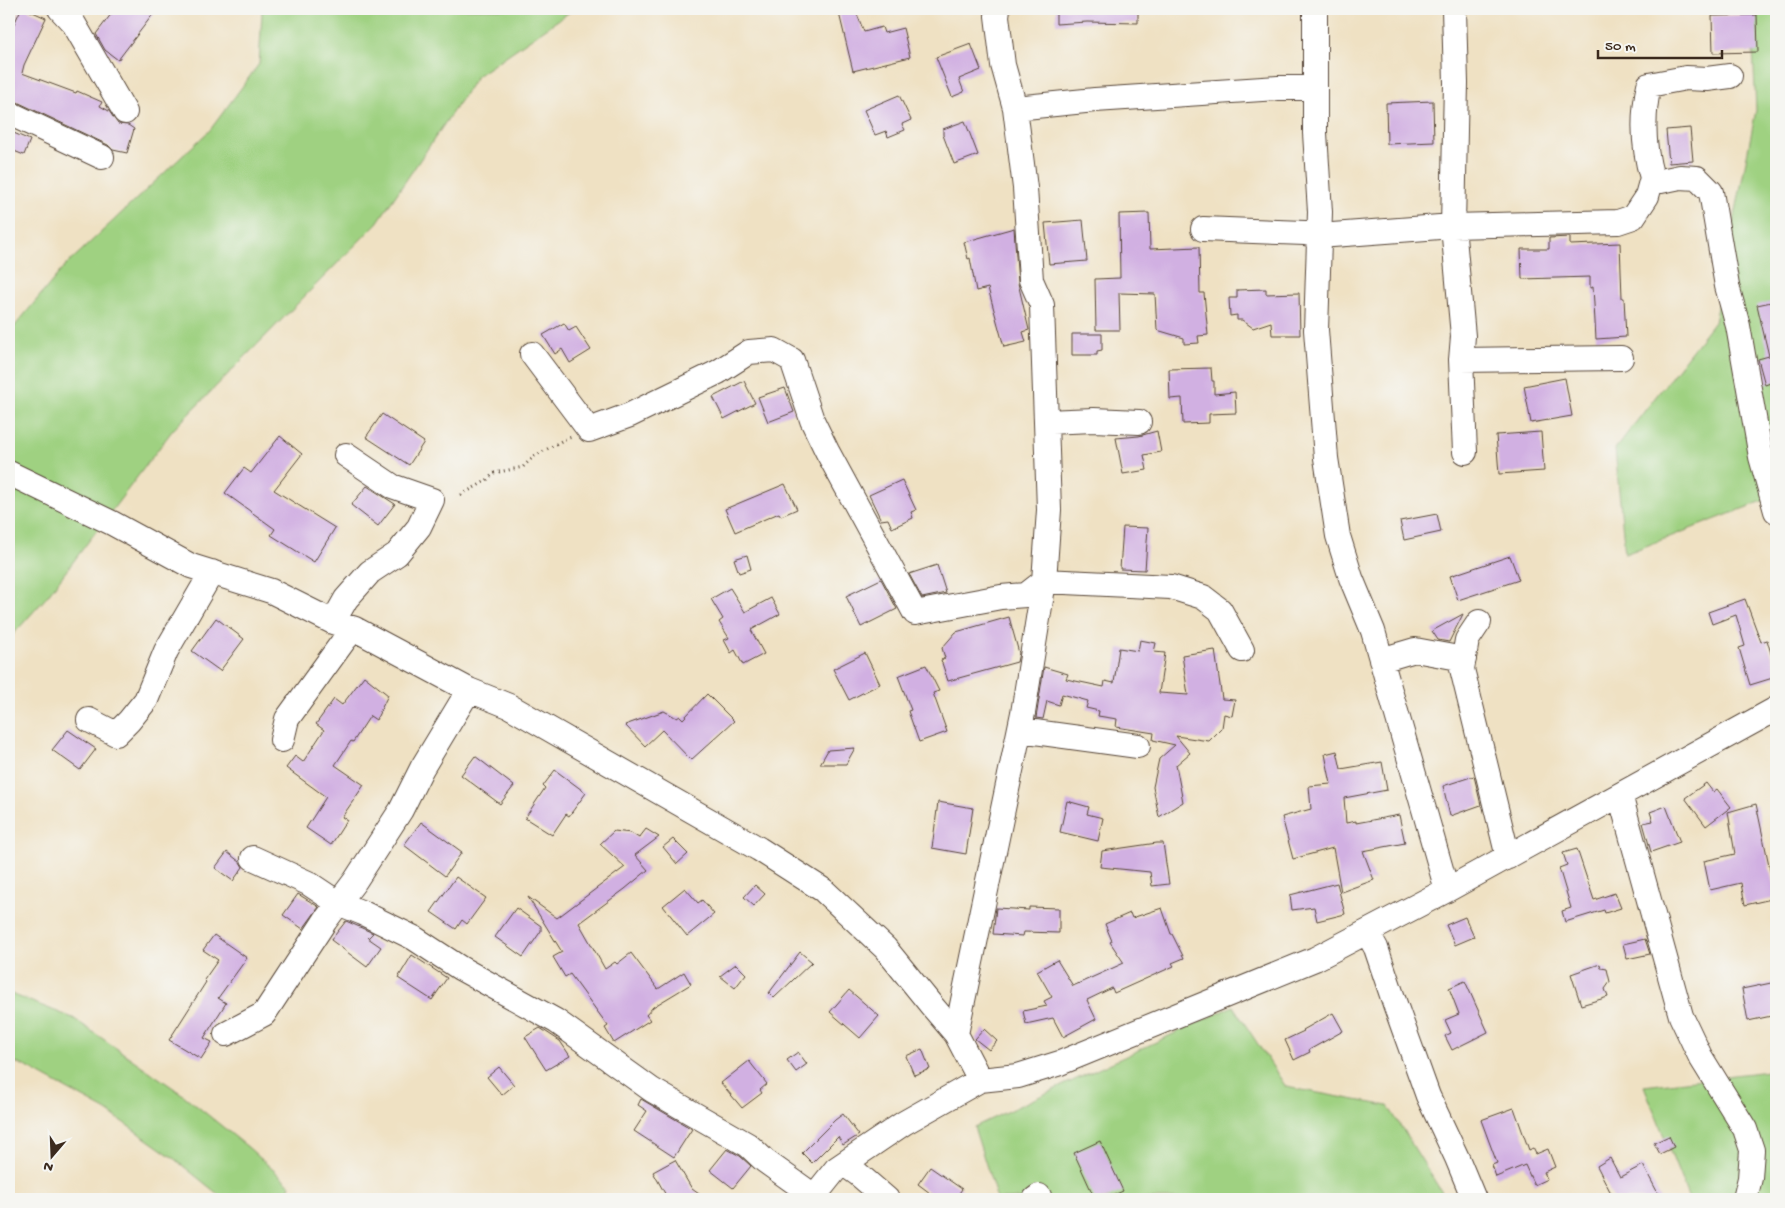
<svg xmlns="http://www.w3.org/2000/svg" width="1785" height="1208" viewBox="0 0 1785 1208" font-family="'Gochi Hand',sans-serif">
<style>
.green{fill:#9fd181;stroke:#6d7e50}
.building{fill:#d1b0e2}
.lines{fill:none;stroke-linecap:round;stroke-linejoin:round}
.minor-casing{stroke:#564537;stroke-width:26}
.path{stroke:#564537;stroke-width:3;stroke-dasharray:1 4;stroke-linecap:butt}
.minor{stroke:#fff;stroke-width:24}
</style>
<rect width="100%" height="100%" fill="#f6f6f2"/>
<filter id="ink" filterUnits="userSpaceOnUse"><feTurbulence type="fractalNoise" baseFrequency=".02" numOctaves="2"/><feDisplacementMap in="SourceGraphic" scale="10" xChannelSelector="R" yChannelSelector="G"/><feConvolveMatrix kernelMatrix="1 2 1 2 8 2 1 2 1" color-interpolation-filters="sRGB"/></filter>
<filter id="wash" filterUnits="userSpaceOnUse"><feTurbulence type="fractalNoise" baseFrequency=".0096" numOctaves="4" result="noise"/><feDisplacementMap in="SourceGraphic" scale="20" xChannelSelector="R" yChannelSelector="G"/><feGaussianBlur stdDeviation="1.12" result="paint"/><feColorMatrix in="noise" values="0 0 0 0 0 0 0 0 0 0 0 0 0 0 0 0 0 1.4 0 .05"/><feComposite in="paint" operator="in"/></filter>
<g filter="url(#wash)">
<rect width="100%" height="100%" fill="#efe1c3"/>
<path class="green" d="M260 9H574L477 76 377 223 172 431 45 599 9 639V333L64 267 210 130 259 64 262 13Z
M1751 9H1776V496L1625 554 1615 449 1714 322 1756 110Z
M9 993 73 1018 182 1094 249 1148 290 1185 285 1199H224L172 1157 107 1111 27 1067 9 1060Z
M1233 1006 1286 1087 1388 1106 1446 1199H997L974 1127Z
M1776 1070V1199H1689L1644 1086Z"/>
<g id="blocks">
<path class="building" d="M21 9H26L46 18 24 65 22 73 76 93 77 91 102 102 100 106 109 111 118 124 128 125 134 129 127 153 113 150 108 145 15 101 9 99V35Z
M115 9H157L118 60 105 50 96 34Z
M838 9H855L864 32 882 27 884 33 903 28 910 57 853 71Z
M1056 9H1138V23L1087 22 1056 24Z
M1757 15 1758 52 1713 53 1712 16Z
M971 44 981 70 959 79 964 92 952 97 936 57Z
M899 95 911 120 902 124 905 130 888 137 886 131 875 135 864 110Z
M1433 101 1434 142 1387 144 1386 103Z
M965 121 978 155 954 164 943 135V129Z
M1690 128 1693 161 1669 163 1666 130Z
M9 131 30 140 24 155 9 149Z
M1149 213 1150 249 1199 247 1200 293H1204L1208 335 1198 336 1199 343 1184 344V338L1157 330 1155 294 1119 293 1120 330H1096L1095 279 1120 278 1119 214Z
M1083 220 1087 261 1049 264 1045 223Z
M1014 228 1018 283 1029 330 1023 332 1026 342 1004 347 988 288 976 291 970 258 968 259 964 242Z
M1570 237V245L1620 243 1622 298H1624L1626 337 1596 339 1593 287 1590 288V277L1522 279 1521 249H1549V238Z
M1266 289V294L1299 293 1300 335H1272L1271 322 1253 328 1242 320H1237V315L1230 316 1229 298H1237V290Z
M1776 301V381L1765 385 1758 359 1769 356 1757 305Z
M564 323 569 331 576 327 591 350 570 363 562 349 555 354 543 335Z
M1072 334H1102V350L1097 351V355H1072Z
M1211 368 1212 381H1214V394L1235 392 1236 413 1209 414V423L1183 424 1182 398 1170 399 1169 369Z
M1565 378 1572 416 1531 423 1524 386Z
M744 381 755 403 724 419 713 397Z
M785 388 794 412 768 422 758 397Z
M382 414 424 442 409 465 366 437Z
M1157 431 1161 452 1144 455 1147 470 1123 474 1116 438 1139 436Z
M1541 432 1544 471 1499 474 1496 435Z
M280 436 302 454 274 490 335 528 314 562 271 535 275 529 225 493 244 468 251 473Z
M902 480 916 510 911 512 913 518 892 528 888 519 881 520 869 495Z
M785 484 797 509 781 516 779 513 735 532 725 509Z
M367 486 395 504 378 526 351 505Z
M1437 514 1441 532 1404 540 1400 521Z
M1123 527 1148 528 1145 570 1120 569Z
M747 555 751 569 739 573 734 559Z
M1510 556 1519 580 1458 600 1450 576Z
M937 565 946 593 922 598 909 574Z
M881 579 897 609 861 627 846 596Z
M730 588 745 612 771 598 780 614 751 630 764 654 743 665 735 650 731 653 724 640 729 638 719 622 723 619 711 599Z
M1745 599 1761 642 1767 640 1776 670V677L1750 685 1739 648 1745 646 1736 615 1712 624 1708 612Z
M1463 614 1449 642 1438 640 1432 631Z
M1009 617 1019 653 1017 662 948 681 941 660 945 658 942 648 956 632Z
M216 618 244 639 220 671 192 651Z
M1140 640 1156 643 1154 652 1165 653 1159 693 1188 695 1182 655 1215 650 1222 699 1235 700 1232 716 1224 714 1222 728 1209 741 1176 736 1190 753 1176 765 1183 802 1159 817 1153 787 1159 759 1175 745 1153 740 1154 733 1116 727 1117 719 1098 716 1099 711 1086 708 1088 701 1062 694 1059 705 1047 701 1043 719 1036 718 1044 667 1068 674 1066 679 1104 687 1105 681 1114 683 1119 648 1138 651Z
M865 653 880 684 849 700 833 669Z
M926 665 939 691 933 693 947 732 919 742 908 711 911 710 898 676Z
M364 676 388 695 376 720 370 716 353 742 351 741 335 765 364 785 342 817 347 820 331 845 306 828 326 797 286 768 295 756 303 762 324 730 316 724 334 699 342 705Z
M707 694 734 721 691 760 662 730 645 746 625 725 664 711 677 718 680 716 683 719Z
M68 730 96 749 80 770 52 750Z
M855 748 846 764H820L828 750Z
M1337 751 1341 769 1382 762 1387 790 1344 798 1346 823 1356 821V823L1399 815 1405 843 1363 851 1374 880 1341 892 1333 848 1293 859 1282 817 1311 809 1309 786 1331 784 1325 754Z
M475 756 514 786 500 804 461 775Z
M555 770 586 793 569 816 566 814 552 835 525 818 545 788 543 786Z
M1474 776 1481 805 1450 816 1443 786Z
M1706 783 1713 792 1717 789 1731 807 1706 826 1685 798Z
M1067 801 1089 807 1087 814 1103 818 1098 841 1060 832Z
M938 802 973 808 966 854 932 848Z
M1756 804 1776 898 1745 905 1741 883 1710 890 1704 861 1735 854 1728 812Z
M1666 806 1680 842 1651 852 1643 823 1653 821 1650 812Z
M421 822 462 852 445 876 404 845Z
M646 829 659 837 635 855 648 870 625 889 579 923 605 969 615 962 617 964 631 953 658 989 684 972 691 984 653 1007 646 1015 650 1020 614 1043 605 1028 608 1026 570 974 565 977 553 957 562 952 528 897 557 918 625 867 600 844 614 831 631 833 639 838Z
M673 839 688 854 677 864 663 847Z
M1157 843H1163L1169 884 1152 886 1150 872 1100 867 1102 851Z
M1577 849 1594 900 1615 893 1621 908 1605 913 1604 910 1565 922 1562 911 1571 908 1559 868 1567 865 1563 853Z
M227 852 240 862 243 867 233 881 215 868Z
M456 877 486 898 467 924 462 920 456 929 431 912Z
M1337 883 1345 914 1317 921 1314 907 1292 910 1290 895Z
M755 885 765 894 754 906 744 897Z
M685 888 698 903 702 900 714 914 687 936 663 906Z
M298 894 319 907 303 929 283 915Z
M1029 907 1059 908V933L1024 932 1023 936 993 934 996 908 1029 910Z
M516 908 541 926V931L523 957 495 937Z
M1162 908 1171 934H1172L1184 958 1172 963 1174 966 1114 993 1112 988 1087 1000 1096 1019 1063 1037 1053 1018 1026 1024 1023 1011 1047 1006 1044 1001 1052 997 1037 971 1057 960 1073 986 1124 963 1110 942 1112 941 1105 924 1130 913 1132 918Z
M1465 917 1474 937 1455 945 1446 925Z
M346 921 373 933 368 938 381 947 367 967 331 940Z
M214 935 247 958 218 998 226 1003 204 1038 212 1042 201 1059 169 1040 206 982 204 980 218 960 203 950Z
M1645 939 1650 954 1627 959 1623 944Z
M800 952 812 962 774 998 769 993Z
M412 955 447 978 432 1000 398 978Z
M736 964 746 974 735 988 720 976Z
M1600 964 1601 968 1607 969 1610 982 1605 989 1608 997 1581 1005 1571 974Z
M1465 981 1488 1032 1452 1050 1445 1036 1451 1033 1445 1020 1459 1014 1449 988Z
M1776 982V1015L1748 1021 1742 989Z
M849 990 879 1016 860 1038 830 1012Z
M1333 1013 1343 1031 1309 1050 1310 1052 1294 1060 1285 1040 1304 1031 1303 1030Z
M540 1028 560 1041 570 1056 546 1070 525 1037Z
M984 1029 997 1041 989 1050 975 1039Z
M922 1049 930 1069 914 1075 906 1056Z
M798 1052 807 1064 796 1072 787 1060Z
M749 1061 767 1084 760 1090 762 1093 742 1108 721 1083Z
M499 1067 514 1085 502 1095 487 1077Z
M641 1099 692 1129 674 1157 634 1131 647 1111 638 1105Z
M1514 1108 1529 1150 1533 1148 1536 1154 1548 1149 1555 1167 1544 1172 1547 1179 1534 1185 1525 1165 1496 1177 1492 1165 1497 1163 1481 1120Z
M843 1114 859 1135 843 1145 838 1137 812 1163 802 1153 835 1120Z
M1669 1136 1674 1147 1660 1154 1654 1143Z
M1100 1141 1123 1191 1105 1199H1095L1074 1153Z
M727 1149 740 1156 751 1166 733 1188 710 1170Z
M1610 1158 1620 1177 1643 1165 1661 1199H1614L1597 1166Z
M675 1160 692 1189 706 1199H668L653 1172Z
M930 1167 962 1189 955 1199H938L918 1184Z"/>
</g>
</g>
<g filter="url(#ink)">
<use href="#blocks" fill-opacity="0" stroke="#564537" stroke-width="1"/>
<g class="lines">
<g class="minor-casing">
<path id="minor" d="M60 9 74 24 125 112
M1315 9V133L1320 212 1316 330 1326 458 1338 536 1351 578 1373 631 1447 890
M1454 9 1456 83 1453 226 1463 336 1461 360 1465 452
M1730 76 1707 79 1686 78 1649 85C1642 116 1643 147 1652 178L1661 181 1680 177 1697 178 1711 192 1727 286 1738 326 1761 457 1776 511
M1015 108 1095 100 1278 88H1315
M9 113 102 157
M1203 229 1305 233 1319 236 1453 226 1618 222 1633 217 1647 196 1652 178
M532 354 589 430 630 415 718 372 749 352 774 350 792 360 812 420 827 451 915 613 1001 597 1026 595 1044 581 1171 587 1203 597 1220 610 1242 650
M1461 360 1621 358
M1046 422 1094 420 1139 422
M9 473 112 523 191 566 271 591 333 622 355 629 469 690 509 706 759 849 823 890 885 948 932 1006 956 1034 980 1080
M333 622 346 599 370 572 397 554 419 527 432 500 392 486 346 455
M1479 622 1467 640 1462 669 1508 857
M1381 660 1415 650 1464 659
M89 720 116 734 129 721 146 700 166 651 212 572
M1020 730 1138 746
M282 740 287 719 345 639 355 629
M1620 795 1681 1016 1700 1056 1745 1129 1752 1150 1750 1178 1745 1199
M253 858 308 883 338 903 363 913 414 938 460 968 556 1021 652 1090 748 1145 765 1161 814 1196
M1367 932 1376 948 1396 1007 1428 1096 1457 1158 1474 1199
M226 1034 264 1014 325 921 355 881 401 810 422 768 469 690
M956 1034 1023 713 1044 581 1049 510 1042 305 1031 280 1025 188 1015 108 1003 65 997 16 998 9
M844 1164 858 1174 887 1199
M812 1199 836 1169 904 1123 980 1080 1018 1076 1060 1063 1315 959 1447 890 1776 709
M1035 1199 1039 1196"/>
</g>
<path class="path" d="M461 495 486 481 494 473 523 467 533 457 565 439 572 437"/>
<use href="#minor" class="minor"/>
</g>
</g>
<rect width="1785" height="1208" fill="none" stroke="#f6f6f2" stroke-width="30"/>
<g transform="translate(52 1156) rotate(199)" stroke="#f6f6f2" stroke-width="4" paint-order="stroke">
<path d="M0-4L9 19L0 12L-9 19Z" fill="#3b2a1e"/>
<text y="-8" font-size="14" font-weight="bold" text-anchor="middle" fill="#3b2a1e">N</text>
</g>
<path d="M1598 50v8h124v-8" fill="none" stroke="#3b2a1e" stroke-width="2.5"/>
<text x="1605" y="50" font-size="15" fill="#3b2a1e" stroke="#f6f6f2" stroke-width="4" paint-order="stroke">50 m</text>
</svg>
